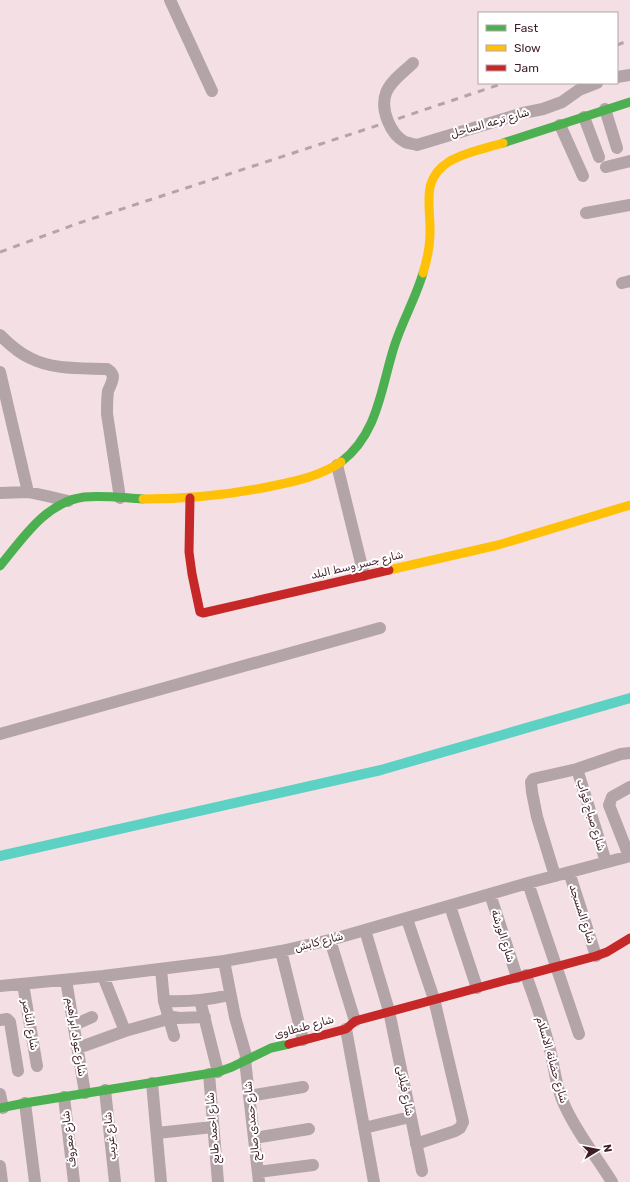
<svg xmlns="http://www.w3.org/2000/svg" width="630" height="1182" viewBox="0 0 630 1182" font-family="Rubik,Cairo,sans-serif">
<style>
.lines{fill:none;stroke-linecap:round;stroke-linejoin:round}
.canal{stroke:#5dd1c3;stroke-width:10}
.street{stroke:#b3a4a8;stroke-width:12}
.fast{stroke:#4caf50;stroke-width:9}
.slow{stroke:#ffc107;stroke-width:9}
.jam{stroke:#c62828;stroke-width:9}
.rail{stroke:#b3a4a8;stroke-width:3;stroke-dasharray:7 7;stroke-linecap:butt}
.labels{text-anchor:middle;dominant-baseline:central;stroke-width:4;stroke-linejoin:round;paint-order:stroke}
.street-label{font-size:11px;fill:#3e1d27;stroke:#fff}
</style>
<rect width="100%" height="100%" fill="#f4dfe4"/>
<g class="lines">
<path class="canal" d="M0 856 381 770 630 698"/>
<path class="street" d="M170 0 212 91
M413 63C404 72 390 81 386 93 380 109 390 134 405 142 408 143 413 144 417 145L523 113 543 109 562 102 579 90 597 83
M617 77 630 75
M605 109 617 148
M584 117 599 157
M560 125 583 176
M606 167 630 161
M586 213 630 205
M622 283 630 281
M0 335C9 344 19 353 30 358 53 370 82 368 107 369 110 371 112 372 113 376 113 381 110 387 108 391 107 399 107 406 107 414L120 498
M0 372 28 492
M337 465 364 575
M0 493 28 492 47 496 68 501
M0 734 380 628
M577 769 606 862
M629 856 609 805 612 797 630 787
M569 872 596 956
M555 876 537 817 532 792 531 782 533 779 537 778 577 769 621 754 630 753
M528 883 579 1034
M490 894 517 977
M450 906 477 988
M407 919 434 999 463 1122 460 1128 455 1131 416 1144
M365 930 389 1011 422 1171
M330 940 355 1021
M281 951 303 1040
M224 961 235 1017 247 1059
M161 969 164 1001 174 1036
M526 975C535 1001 545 1027 551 1054 555 1071 556 1088 564 1104 576 1132 596 1156 612 1182
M103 976 125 1031
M66 980 85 1093
M23 984 37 1066
M0 986 103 976 224 961 281 951 330 940 528 883 630 856
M200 1000 218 1072
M164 1001C187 1002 208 1000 230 995
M167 1016 179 1018 205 1017
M0 1020 7 1019 10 1022 18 1071
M74 1025 92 1017
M346 1029 374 1182
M78 1048 125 1031 168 1019
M245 1060 259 1182
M209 1074 218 1182
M152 1083 161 1182
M105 1090 115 1182
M0 1094 3 1108
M249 1096 303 1087
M64 1097 74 1182
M25 1103 35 1182
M364 1128 410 1117
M157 1133 213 1127
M254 1138 309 1129
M0 1166 2 1182
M258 1172 313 1165"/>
<path class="fast" d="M503 143 630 102
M341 462C379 433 381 386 395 344 403 320 416 297 423 273
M0 566C23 538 46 502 84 497 104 495 124 498 143 499
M0 1108 25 1103 218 1072 232 1067 271 1048 289 1044"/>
<path class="slow" d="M423 273C427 260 430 247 430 233 431 205 420 179 450 161 466 152 486 148 503 143
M143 499C186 499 230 495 272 486 297 481 320 476 341 462
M389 570 498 545 630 505"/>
<path class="jam" d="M190 498 189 552 192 574 200 612 203 613 389 570
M289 1044 346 1029 355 1021 596 956 607 952 630 938"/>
<path class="rail" d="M617 45 630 40
M0 252 79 223 388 122 504 83"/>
</g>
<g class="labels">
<g class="street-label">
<text transform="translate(490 123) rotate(-16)">شارع ترعه الساحل</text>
<text transform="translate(357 565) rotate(-13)">شارع جسر وسط البلد</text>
<text transform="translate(591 815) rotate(73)">شارع صباح قواب</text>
<text transform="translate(582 914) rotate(72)">شارع المسجد</text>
<text transform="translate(503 936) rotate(72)">شارع الورشة</text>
<text transform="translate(319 942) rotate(-14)">شارع كابش</text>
<text transform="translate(30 1025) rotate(80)">شارع الناصر</text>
<text transform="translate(304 1027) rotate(-15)">شارع طنطاوى</text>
<text transform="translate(76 1037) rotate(81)">شارع عواد ابراهيم</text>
<text transform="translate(552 1060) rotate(74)">شارع حضانة الاسلام</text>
<text transform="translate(405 1091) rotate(79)">شارع فيلانى</text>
<text transform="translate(252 1121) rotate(-96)">شارع حمدى صالح</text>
<text transform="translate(213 1128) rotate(-95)">شارع احمد طايع</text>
<text transform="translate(110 1136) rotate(-96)">شارع غريب</text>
<text transform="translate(69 1139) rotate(-97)">شارع معروف</text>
</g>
</g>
<rect x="478" y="12" width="140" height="72" fill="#ffffff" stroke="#b2a5a9"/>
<rect x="486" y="25" width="20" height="6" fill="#4caf50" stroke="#b2a5a9"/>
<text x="514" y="32" font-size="12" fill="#3e1d27">Fast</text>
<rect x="486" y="45" width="20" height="6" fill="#ffc107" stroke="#b2a5a9"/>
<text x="514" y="52" font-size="12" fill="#3e1d27">Slow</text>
<rect x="486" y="65" width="20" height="6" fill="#c62828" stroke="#b2a5a9"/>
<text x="514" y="72" font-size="12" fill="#3e1d27">Jam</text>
<g transform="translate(598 1150) rotate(80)" stroke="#ffffff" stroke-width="3" paint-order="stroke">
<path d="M0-3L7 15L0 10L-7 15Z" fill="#3e1d27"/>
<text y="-6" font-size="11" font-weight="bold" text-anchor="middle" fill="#3e1d27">N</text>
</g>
</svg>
